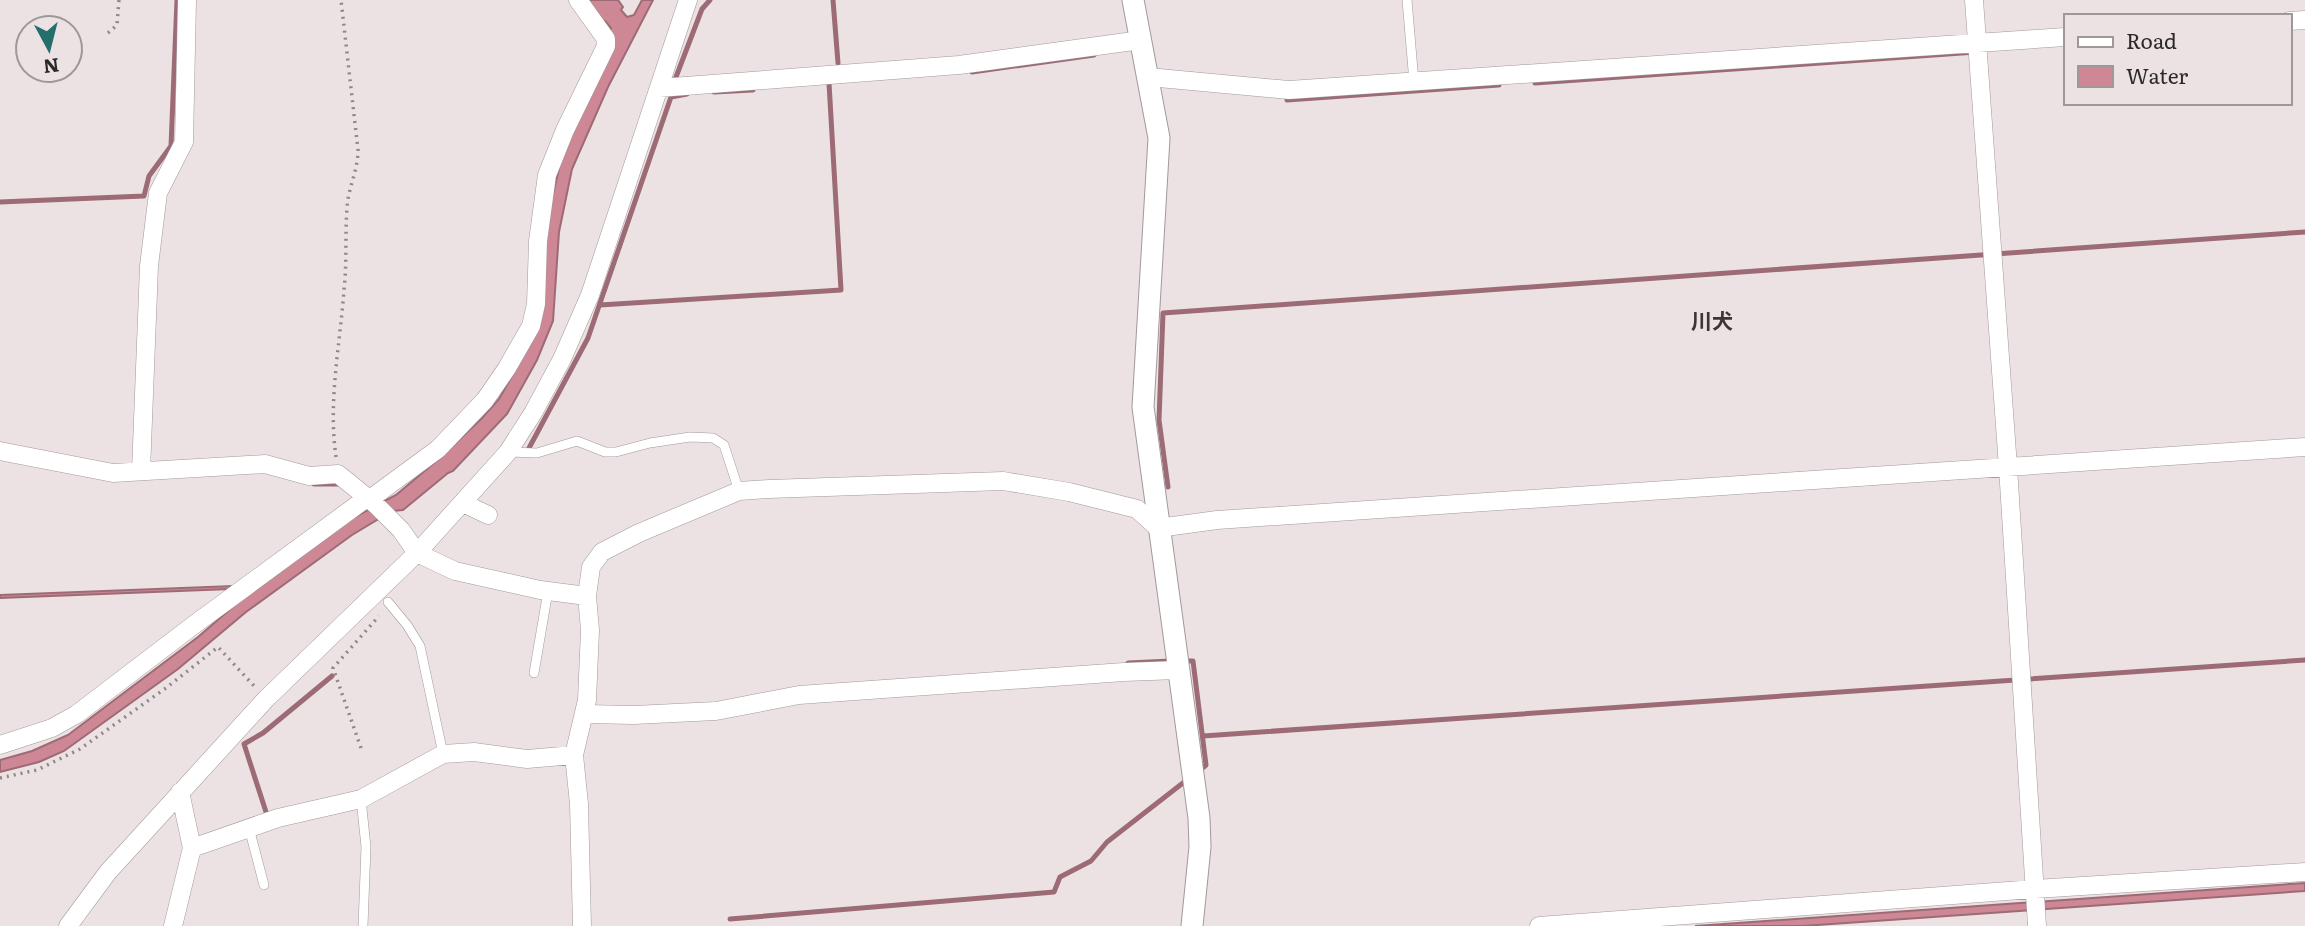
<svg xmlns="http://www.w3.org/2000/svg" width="2305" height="926" viewBox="0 0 2305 926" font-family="Literata,'Noto Sans JP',serif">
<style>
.water{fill:#cd8795;stroke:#9d6b75;stroke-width:2}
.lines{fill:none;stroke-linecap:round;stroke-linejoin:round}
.stream{stroke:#9d6b75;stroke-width:5}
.service-casing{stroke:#a2999a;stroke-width:10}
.minor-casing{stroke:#a2999a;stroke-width:19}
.tertiary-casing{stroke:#a2999a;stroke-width:23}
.path{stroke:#8d8788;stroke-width:3.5;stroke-dasharray:2 5;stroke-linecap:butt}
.service{stroke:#fff;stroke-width:9}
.minor{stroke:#fff;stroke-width:18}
.tertiary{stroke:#fff;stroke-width:21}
.labels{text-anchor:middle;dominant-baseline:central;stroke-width:7;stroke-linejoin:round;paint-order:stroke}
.quarter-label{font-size:21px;font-weight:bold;fill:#3c3536;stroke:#ece2e4}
</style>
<rect width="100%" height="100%" fill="#ece2e4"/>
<path class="water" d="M586 0H618L623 7 621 10 627 17 634 15 642 0H653L608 87 572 169 559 232 553 321 537 360 507 414 453 471 448 473 403 510 392 511 352 535 246 612 178 669 64 751 39 762 0 772V760L32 751 68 735 198 637 242 599 351 519 396 495 439 459 482 418 499 399 533 339 547 220 560 164 611 28 605 21 602 22Z
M232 586 230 589 0 598V595Z
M2305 883V891L1803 926H1695Z"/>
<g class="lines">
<path class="stream" d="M833 0 838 63
M972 72 1094 55
M676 77 702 9 710 0
M1535 83 1976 52
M714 92 753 90
M1287 100 1499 85
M0 202 144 196 149 176 171 146 177 0
M600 305 841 290 829 83
M529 448 588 338 671 97 687 94
M314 484H340
M1168 487 1159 420 1163 313 2305 232
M1184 661H1193L1206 765 1199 771
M1128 663 1171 661
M1203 736 2305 660
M267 815 244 744 263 733 332 676
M730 919 1054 892 1060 877 1091 861 1107 842 1188 779"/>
<g class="service-casing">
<path id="service" d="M1407 0 1414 82
M509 452 537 453 577 441 605 452H616L650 443 690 437 713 438 724 445 739 491
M388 602 407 625 420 646 443 754
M534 673 548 591
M361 799 366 847 363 926
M249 828 264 885"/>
</g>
<g class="minor-casing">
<path id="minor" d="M1974 0 2008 467 2037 926
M2289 21 2305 20
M1148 77 1289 90 2065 37
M659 88 959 65 1141 40
M0 451 113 473 265 464 309 476 338 474 375 504 401 530 417 553 455 571 540 590 587 596
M141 471 149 266 158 193 184 142 187 0
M370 499 438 449 485 400 507 368 531 326 536 304 538 241 547 175 565 130 606 46V39L578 0
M463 503 488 515
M584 714 634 715 716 711 799 695 1124 672 1178 670
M0 745 52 728 77 714 195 624 368 497
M180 792 192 848
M68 926 108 872 266 699 417 553 508 452 533 413 562 359 590 295 688 0
M173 926 192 848 278 818 361 799 443 754 474 752 527 759 574 755
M582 926 579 804 574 755 587 700 590 630 587 596 591 567 602 552 639 533 739 491 769 489 1003 481 1069 492 1137 509 1158 528 1217 520 2305 447
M1539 926 2035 889 2305 872"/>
</g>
<g class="tertiary-casing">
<path id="tertiary" d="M1133 0 1159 138 1143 407 1199 818 1200 847 1192 926"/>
</g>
<path class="path" d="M108 33 117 25 119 0
M336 457C328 401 340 345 344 290 347 263 345 235 347 208 348 188 358 171 358 150L341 0
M361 748 333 668 379 616
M0 778 37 770 80 749 166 688 218 647 256 688"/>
<use href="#service" class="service"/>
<use href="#minor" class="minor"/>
<use href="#tertiary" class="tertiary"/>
</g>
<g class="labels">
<g class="quarter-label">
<text x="1712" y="319">川犬</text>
</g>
</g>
<rect x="2064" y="14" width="228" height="91" fill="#ece2e4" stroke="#9f9899" stroke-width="2"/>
<rect x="2078" y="37" width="35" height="10" fill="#ffffff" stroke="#9f9899" stroke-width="2"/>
<text x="2126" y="49" font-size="21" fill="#2c2929">Road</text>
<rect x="2078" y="66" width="35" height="21" fill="#cd8795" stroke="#9f9899" stroke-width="2"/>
<text x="2126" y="84" font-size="21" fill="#2c2929">Water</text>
<g transform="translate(49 49) rotate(173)"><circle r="33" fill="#ece2e4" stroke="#9f9899" stroke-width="2"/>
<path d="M0-5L12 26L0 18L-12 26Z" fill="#246f6c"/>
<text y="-10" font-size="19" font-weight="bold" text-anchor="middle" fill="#2c2929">N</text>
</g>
</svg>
